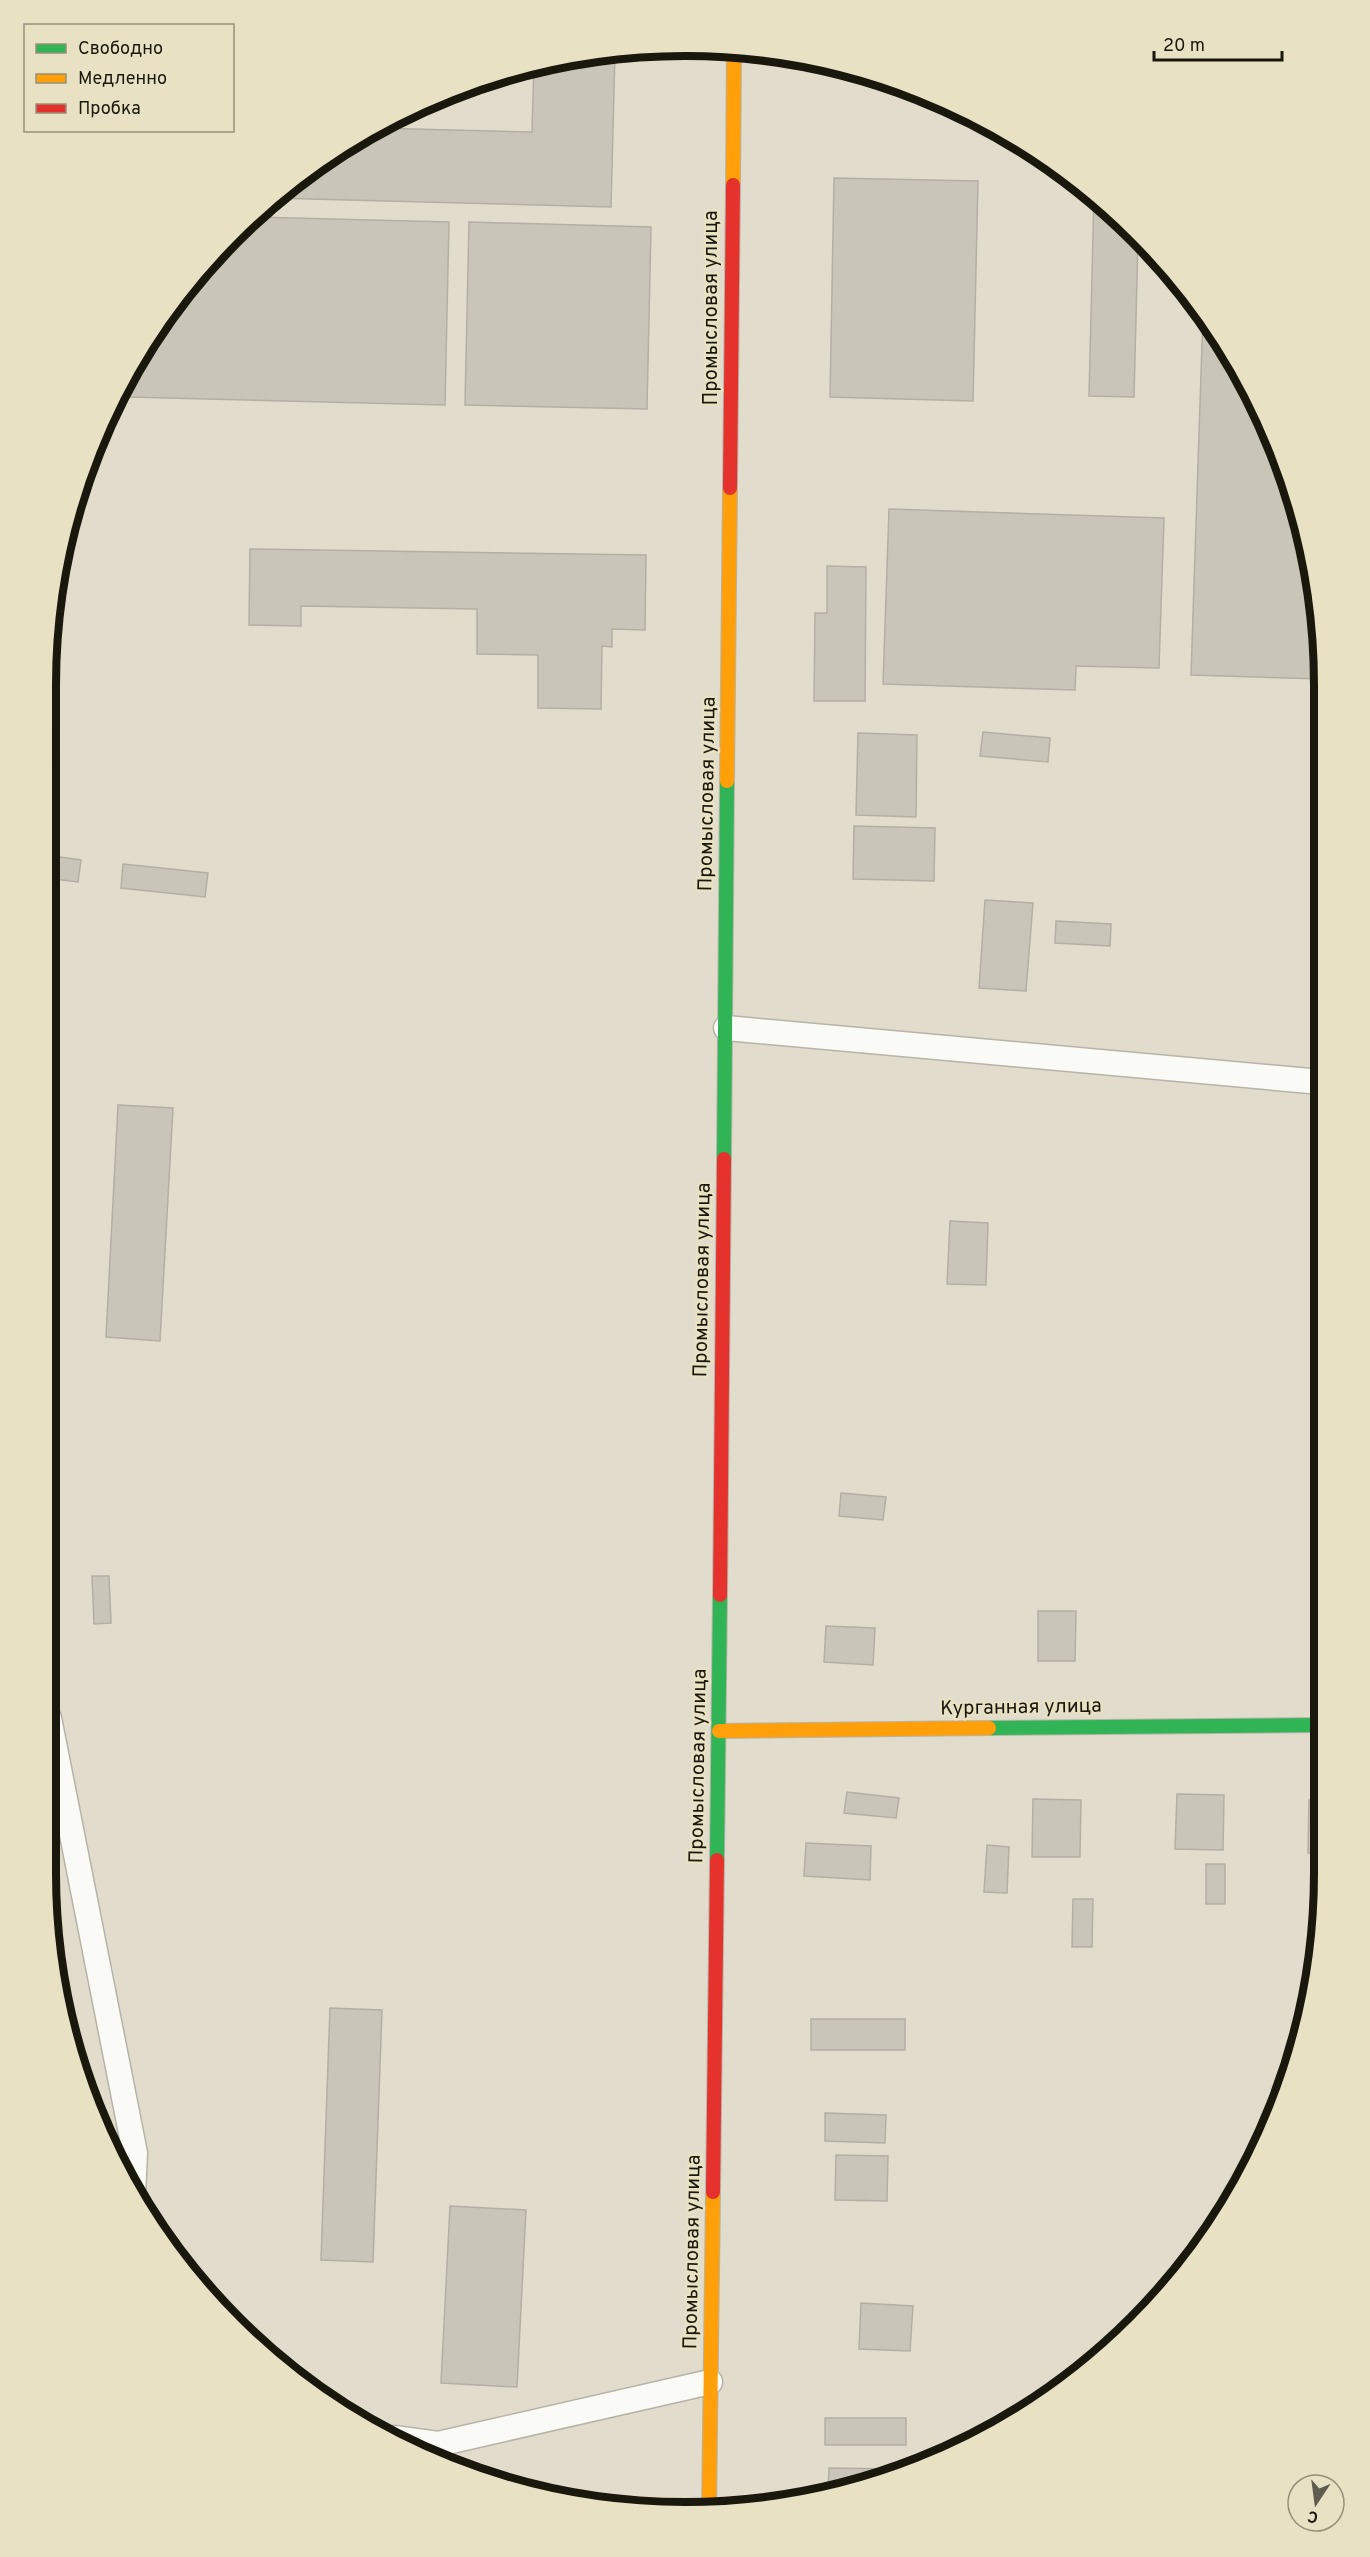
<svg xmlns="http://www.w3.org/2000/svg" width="1370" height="2557" viewBox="0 0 1370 2557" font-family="Overpass,sans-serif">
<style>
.water{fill:url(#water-ripples)}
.building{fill:#cac5b9;stroke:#b4afa3;stroke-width:1.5}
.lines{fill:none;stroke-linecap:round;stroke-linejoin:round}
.lane-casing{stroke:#b7b3a7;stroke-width:27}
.fast-casing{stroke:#b7b3a7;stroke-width:16}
.slow-casing{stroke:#b7b3a7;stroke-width:16}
.jam-casing{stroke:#b7b3a7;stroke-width:16}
.lane{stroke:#fafaf7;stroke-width:24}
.fast{stroke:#30b455;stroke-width:14}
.slow{stroke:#ff9f0a;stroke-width:14}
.jam{stroke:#e5322d;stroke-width:14}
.labels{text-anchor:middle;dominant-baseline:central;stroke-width:5;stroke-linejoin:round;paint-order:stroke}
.street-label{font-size:20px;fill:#1a170c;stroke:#e9e1c4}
.rim{fill:none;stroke:#1a170c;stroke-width:8}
</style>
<defs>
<pattern id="water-ripples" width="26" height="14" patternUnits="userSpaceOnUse" patternTransform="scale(1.5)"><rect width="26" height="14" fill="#8ba5a5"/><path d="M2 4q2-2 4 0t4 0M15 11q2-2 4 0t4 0" fill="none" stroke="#718585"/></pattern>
</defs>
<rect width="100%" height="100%" fill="#e1dccc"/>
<path class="water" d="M49 1912 93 2087 99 2122 79 2078 57 1997Z"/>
<path class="building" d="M615 51 611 207 273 198 295 177 374 128 532 132 534 64Z
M834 178 978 181 973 401 830 397Z
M1094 195 1107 204 1138 239 1134 397 1089 396Z
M253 217 449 222 445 405 129 397 131 365 204 263Z
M469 222 651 227 647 409 465 405Z
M1203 314 1217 330 1291 479 1320 602V679L1191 675Z
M889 509 1164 518 1159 668 1076 666 1075 690 883 684Z
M250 549 646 555 645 630 612 629V647L602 646 601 709 538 708V655L477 654V609L301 606V626L249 625Z
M827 566 866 567 865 701H814L815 613H827Z
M983 732 1050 738 1048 762 980 756Z
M858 733 917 735 916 817 856 815Z
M854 826 935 828 934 881 853 879Z
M46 855 81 860 78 882 46 878Z
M123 864 208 873 205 897 121 888Z
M985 900 1033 903 1026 991 979 988Z
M1056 921 1111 924 1110 946 1055 943Z
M118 1105 173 1108 160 1341 106 1337Z
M950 1221 988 1223 986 1285 947 1284Z
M841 1493 886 1497 883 1520 839 1516Z
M92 1576H109L111 1623 94 1624Z
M1038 1611H1076L1075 1661H1038Z
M826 1626 875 1628 873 1665 824 1662Z
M847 1792 899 1798 896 1818 844 1813Z
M1177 1794 1224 1795 1223 1850 1175 1849Z
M1033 1799 1081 1800 1080 1857H1032Z
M1309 1800H1323V1854L1308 1853Z
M806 1843 871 1846 870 1880 804 1876Z
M987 1845 1009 1847 1007 1893 984 1892Z
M1206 1864H1225V1904H1206Z
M1073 1899H1093L1092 1947H1072Z
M330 2008 382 2010 373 2262 321 2260Z
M811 2019H905V2050H811Z
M1292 2029H1305L1292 2065Z
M825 2113 886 2115 885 2143 825 2141Z
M836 2155 888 2156 887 2201 835 2200Z
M450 2206 526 2210 517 2387 441 2383Z
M861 2303 913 2306 910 2351 859 2349Z
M825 2418H906V2445H825Z
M829 2468 900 2469V2473L850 2490 828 2494Z"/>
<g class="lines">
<g class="lane-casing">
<path id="lane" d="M726 1028 1321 1082
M49 1718 135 2153 133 2195
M394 2438 438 2444 710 2382"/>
</g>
<g class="fast-casing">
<path id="fast" d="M724 1159 727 781
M989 1728 1323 1725
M717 1860 720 1595"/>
</g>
<g class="slow-casing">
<path id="slow" d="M733 185 734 49
M727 781 730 488
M719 1731 989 1728
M709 2511 713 2192"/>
</g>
<g class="jam-casing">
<path id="jam" d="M730 488 733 185
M720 1595 724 1159
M713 2192 717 1860"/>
</g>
<use href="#lane" class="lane"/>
<use href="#fast" class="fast"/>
<use href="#slow" class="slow"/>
<use href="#jam" class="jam"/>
</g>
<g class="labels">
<g class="street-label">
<text transform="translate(712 308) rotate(-90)">Промысловая улица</text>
<text transform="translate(708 794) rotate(-89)">Промысловая улица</text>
<text transform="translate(703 1280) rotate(-89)">Промысловая улица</text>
<text transform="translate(1021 1708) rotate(-1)">Курганная улица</text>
<text transform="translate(699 1766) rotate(-89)">Промысловая улица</text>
<text transform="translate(693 2252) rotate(-89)">Промысловая улица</text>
</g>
</g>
<path d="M0 0H1370V2557H0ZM685 56H685A629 629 0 0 1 1314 685V1873A629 629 0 0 1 685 2502H685A629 629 0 0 1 56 1873V685A629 629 0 0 1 685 56Z" fill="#e9e1c4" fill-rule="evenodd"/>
<path class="rim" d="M685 56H685A629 629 0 0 1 1314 685V1873A629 629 0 0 1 685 2502H685A629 629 0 0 1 56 1873V685A629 629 0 0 1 685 56Z"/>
<rect x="24" y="24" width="210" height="108" fill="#e9e1c4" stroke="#96907a" stroke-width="1.5"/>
<rect x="36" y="44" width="30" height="9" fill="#30b455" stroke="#96907a" stroke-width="1.5"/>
<text x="78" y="54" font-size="18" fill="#1a170c">Свободно</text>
<rect x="36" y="74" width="30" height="9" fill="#ff9f0a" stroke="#96907a" stroke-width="1.5"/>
<text x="78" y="84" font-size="18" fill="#1a170c">Медленно</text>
<rect x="36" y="104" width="30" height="9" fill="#e5322d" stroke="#96907a" stroke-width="1.5"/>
<text x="78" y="114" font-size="18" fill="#1a170c">Пробка</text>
<g transform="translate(1316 2503) rotate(193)"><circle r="28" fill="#e9e1c4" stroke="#96907a" stroke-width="1.5"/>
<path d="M0-4.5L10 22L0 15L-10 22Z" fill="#605c4f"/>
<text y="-9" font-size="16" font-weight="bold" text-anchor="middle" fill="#1a170c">С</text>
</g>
<path d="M1154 51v9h128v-9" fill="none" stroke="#1a170c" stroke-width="3"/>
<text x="1163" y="51" font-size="18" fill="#1a170c" stroke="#e9e1c4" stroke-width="4.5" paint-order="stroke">20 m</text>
</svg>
